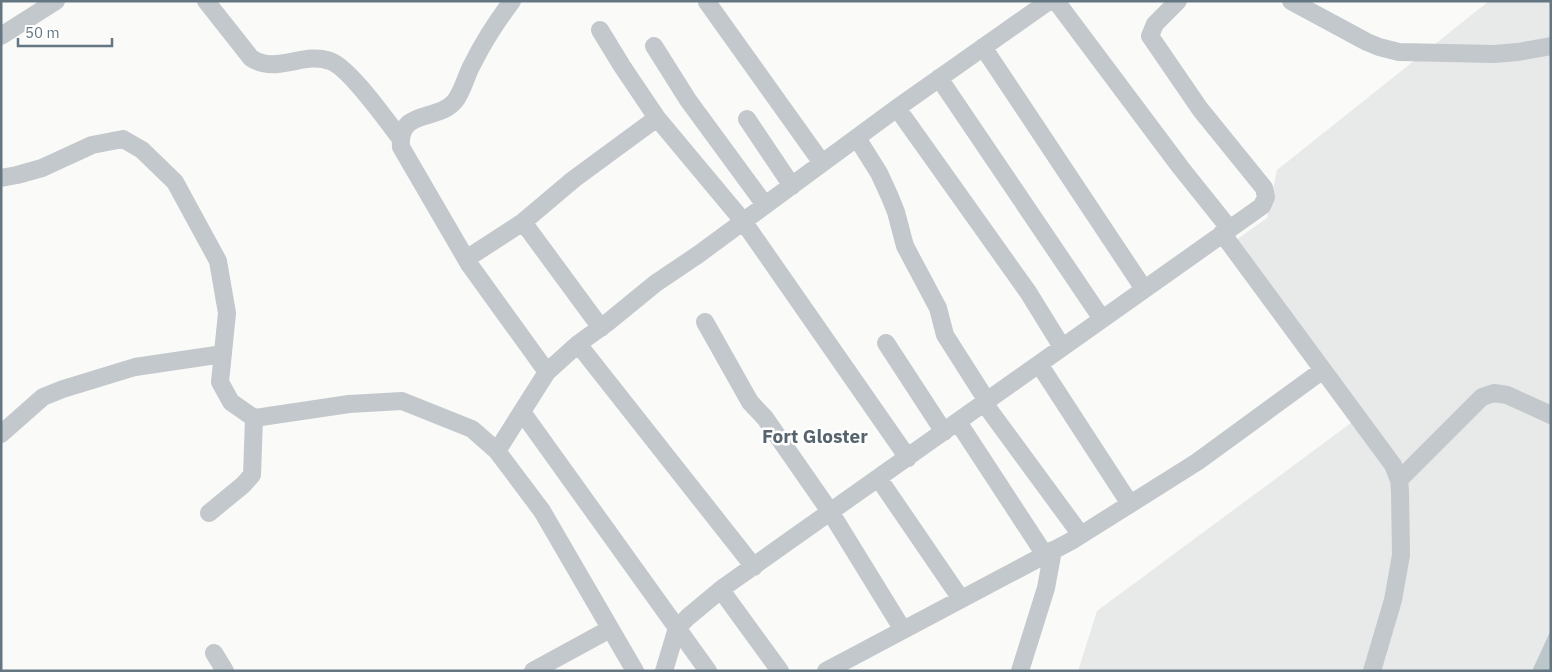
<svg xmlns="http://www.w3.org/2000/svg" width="1552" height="672" viewBox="0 0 1552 672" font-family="'IBM Plex Sans',sans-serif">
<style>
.built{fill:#e8e9e9}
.water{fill:#bbc7cb}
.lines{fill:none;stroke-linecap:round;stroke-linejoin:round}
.minor{stroke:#c3c8cc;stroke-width:18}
.labels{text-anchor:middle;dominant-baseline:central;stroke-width:5;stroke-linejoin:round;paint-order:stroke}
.district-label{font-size:19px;font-weight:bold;fill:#57646e;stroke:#fff}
</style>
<rect width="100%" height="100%" fill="#fafaf8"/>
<path class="built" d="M1489 1H1551V671H1078L1097 611 1363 414 1232 243 1267 218 1277 170Z"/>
<path class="water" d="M1550 632 1551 671H1532Z"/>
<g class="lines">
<path class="minor" d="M206 1 251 58C276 75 304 51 330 61 349 67 386 120 400 138
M512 1C497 21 484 41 473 63 466 75 463 91 455 101 438 122 398 108 401 147L469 264 547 372
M1056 1 1181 168 1229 228
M1291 1 1367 42 1379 47 1399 52 1494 54 1518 52 1551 46
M707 2 822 163
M600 30 622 66 657 118 743 221 908 458
M1 36 56 1
M654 46 688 100 765 205
M983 47 1144 289
M939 78 1102 319
M897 108 1028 292 1062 347
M747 119 792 186
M857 138 879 173 890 197 896 212 905 246 938 308 945 335 987 401
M1 178 17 175 42 168 92 145 123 139 142 150 175 182 218 261 227 313 220 382 231 402 254 418 349 404 402 401 472 429 497 451 542 511 635 671
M523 222 601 328
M1222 233 1393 465 1399 480 1400 491 1401 555 1393 600 1372 671
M466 259 523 222 574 179 657 118
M705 322 750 402 765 418 831 513 903 630
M886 343 944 432
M578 344 754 567
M1039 364 1130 504
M984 403 1081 535
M522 412 708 671
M958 422 1045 555
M1 434 43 397 63 389 135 367 223 354
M497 451 547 372 578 344 607 323 656 283 699 254 897 108 1049 1
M879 479 961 599
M1399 480 1482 397 1494 393 1507 395 1551 415
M209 513 243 485 252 475 254 418
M721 590 780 671
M214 653 225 671
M533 671 610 629
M664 671 677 628 688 617 724 587 1262 206 1266 197 1264 188 1200 109 1150 36 1155 24 1178 1
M826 671 1073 540 1197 462 1323 370
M1020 671 1046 588 1053 550"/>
</g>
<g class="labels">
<g class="district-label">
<text x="815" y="436">Fort Gloster</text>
</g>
</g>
<rect width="1552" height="672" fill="none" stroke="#657683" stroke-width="5"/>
<path d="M18 38v8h94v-8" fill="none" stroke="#657683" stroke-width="2.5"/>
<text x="25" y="38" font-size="15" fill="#657683" stroke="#ffffff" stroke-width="4" paint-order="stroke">50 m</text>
</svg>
